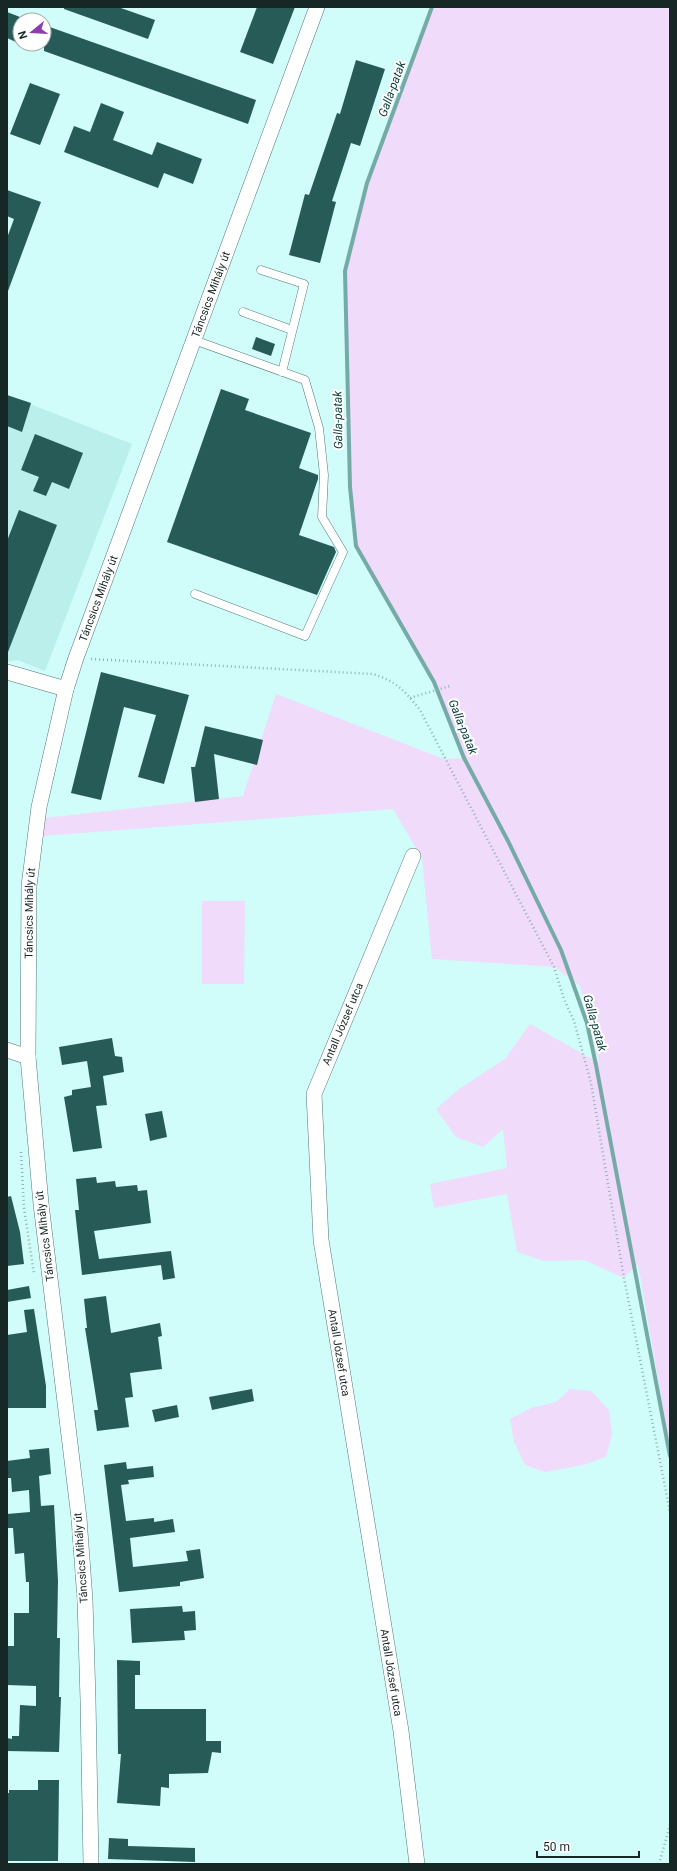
<svg xmlns="http://www.w3.org/2000/svg" width="677" height="1871" viewBox="0 0 677 1871" font-family="Roboto,sans-serif">
<style>
.built{fill:#baefec}
.green{fill:#f0dbfb}
.lines{fill:none;stroke-linecap:round;stroke-linejoin:round}
.stream{stroke:#75aaa7;stroke-width:4}
.building{fill:#275b58}
.service-casing{stroke:#517976;stroke-width:9}
.minor-casing{stroke:#517976;stroke-width:16}
.path{stroke:#90b3b0;stroke-width:2.5;stroke-dasharray:1 3;stroke-linecap:butt}
.service{stroke:#fff;stroke-width:8}
.minor{stroke:#fff;stroke-width:15}
.labels{text-anchor:middle;dominant-baseline:central;stroke-width:4;stroke-linejoin:round;paint-order:stroke}
.street-label{font-size:11px;fill:#172726;stroke:#fff}
.water-label{font-size:12px;font-style:italic;fill:#093d3b;stroke:#fff}
</style>
<rect width="100%" height="100%" fill="#d0fcf9"/>
<path class="built" d="M7 395 132 444 45 671 18 660 7 662Z"/>
<path class="green" d="M432 7H670V1448L638 1264 624 1278 584 1260 544 1261 517 1252 507 1194 434 1208 430 1184 507 1168 503 1129 483 1147 456 1137 436 1109 459 1089 505 1059 530 1024 599 1063 590 1020 580 986 554 967 432 959 422 858 393 809 43 836 44 818 243 796 276 694 444 759 464 758 434 682 356 546 350 487 345 271 367 183Z
M202 901H245L244 984H202Z
M570 1389 591 1391 609 1410 612 1434 606 1457 583 1465 545 1472 525 1465 514 1441 510 1419 531 1408 556 1402Z"/>
<g class="lines">
<path class="stream" d="M432 7 367 183 345 271 350 487 356 546 434 682 464 758 508 841 561 950 587 1023 596 1065 670 1456"/>
</g>
<path class="building" d="M64 7H118L155 20 148 39 64 9Z
M257 7H295L273 64 240 52Z
M7 12 20 17V30L16 42 7 38Z
M44 25 256 100 248 124 44 51Z
M356 60 385 69 360 146 351 143 332 201 336 202 320 263 289 255 305 194 309 195 337 113 340 114Z
M30 83 60 94 40 145 10 134Z
M101 103 124 112 113 140 152 155 157 142 202 159 193 184 164 173 158 188 64 152 74 126 90 132Z
M7 190 41 202 8 291 7 238 14 219 7 216Z
M256 337 275 344 271 356 252 349Z
M221 389 249 399 245 410 311 433 299 468 318 475V479L299 535 334 547 336 552 317 595 167 542Z
M7 395 31 403 22 432 7 426Z
M35 434 83 453 69 489 52 482 46 496 33 491 39 477 21 470Z
M19 510 57 525 8 652 7 541Z
M101 672 189 695 164 784 138 777 156 715 124 707 101 800 71 793Z
M205 726 263 740 257 765 214 754 219 799 195 802 191 767H195Z
M112 1038 115 1056 122 1057 124 1072 103 1076 107 1105 96 1106 102 1148 73 1152 64 1097 72 1095V1090L91 1087 87 1061 62 1065 59 1047Z
M162 1111 167 1137 150 1141 145 1114Z
M96 1177 97 1183 115 1181 116 1187 137 1185 138 1191 147 1190 151 1223 94 1231 99 1259 171 1251 175 1278 163 1280 161 1265 82 1275 75 1210H79L76 1179Z
M11 1196 20 1232 24 1264 7 1266V1197Z
M29 1286 31 1298 7 1302V1290Z
M106 1296 111 1333 160 1323 162 1336 158 1337 162 1369 130 1373 133 1397 125 1398 129 1427 97 1431 94 1410H98L85 1328H87L84 1299Z
M34 1309 46 1386V1408H7V1335L27 1332 24 1310Z
M252 1389 254 1401 212 1410 209 1397Z
M177 1405 179 1417 155 1422 152 1410Z
M49 1448 51 1474 39 1476 41 1506 54 1505 58 1581 57 1638H60L59 1697H61L59 1752 7 1751V1738L12 1739V1736H19L20 1705 36 1706V1686L7 1685V1646H14V1613H29V1582H26L24 1553 15 1554 13 1528H7V1514L30 1512 29 1490 12 1492 11 1478H7V1461L30 1458 29 1450Z
M126 1462 127 1469 153 1466 154 1477 128 1480 129 1484 121 1485 126 1521 154 1518V1522L173 1519 175 1532 130 1538 133 1567 188 1561 186 1551 200 1549 204 1578 180 1582V1586L119 1592 104 1465Z
M182 1606 183 1612 195 1611 196 1630 184 1631 185 1640 132 1643 130 1609Z
M117 1660 140 1661V1675H135V1709H206V1741H221V1753L212 1752 208 1773 169 1774V1788L161 1787 160 1806 117 1803 121 1754H118Z
M38 1780H59L58 1861H7V1793H9V1790H38Z
M109 1838 128 1839V1846L195 1848V1862L108 1859Z"/>
<g class="lines">
<g class="service-casing">
<path id="service" d="M261 270 304 284 282 372
M243 312 292 330
M194 340 305 380 319 428 324 475 322 517 343 552 305 636 195 594"/>
</g>
<g class="minor-casing">
<g id="minor">
<path d="M7 672 66 689"/>
<path id="s1" d="M413 856 314 1094 321 1240 401 1731 417 1864"/>
<path d="M7 1050 28 1057"/>
<path id="s2" d="M91 1864 88 1700 85 1600 79 1518 41 1204 28 1057 29 886 39 807 66 689 76 658 317 7"/>
</g>
</g>
<path class="path" d="M91 659 373 674C396 681 405 691 420 710L554 967 564 999 574 1021 591 1083 624 1278 670 1512
M410 698 450 686
M21 1152 24 1208 34 1274
M659 1864 670 1825"/>
<use href="#service" class="service"/>
<use href="#minor" class="minor"/>
</g>
<g class="labels">
<g class="street-label">
<text stroke="none"><textPath href="#s2" startOffset="1602">Táncsics Mihály út</textPath></text>
<text stroke="none"><textPath href="#s2" startOffset="1278">Táncsics Mihály út</textPath></text>
<text stroke="none"><textPath href="#s2" startOffset="954">Táncsics Mihály út</textPath></text>
<text transform="translate(343 1024) rotate(-67)">Antall József utca</text>
<text transform="translate(45 1236) rotate(-97)">Táncsics Mihály út</text>
<text stroke="none"><textPath href="#s1" startOffset="518">Antall József utca</textPath></text>
<text transform="translate(81 1558) rotate(-94)">Táncsics Mihály út</text>
<text stroke="none"><textPath href="#s1" startOffset="842">Antall József utca</textPath></text>
</g>
<g class="water-label">
<text transform="translate(392 89) rotate(-70)">Galla-patak</text>
<text transform="translate(338 420) rotate(-91)">Galla-patak</text>
<text transform="translate(463 727) rotate(68)">Galla-patak</text>
<text transform="translate(595 1023) rotate(74)">Galla-patak</text>
</g>
</g>
<rect width="677" height="1871" fill="none" stroke="#172726" stroke-width="16"/>
<g transform="translate(32 32) rotate(252)"><circle r="19" fill="#ffffff" stroke="#a2a9a8"/>
<path d="M0-3L7 15L0 10L-7 15Z" fill="#8d3eae"/>
<text y="-6" font-size="11" font-weight="bold" text-anchor="middle" fill="#172726">N</text>
</g>
<path d="M537 1851v6h102v-6" fill="none" stroke="#172726" stroke-width="2"/>
<text x="543" y="1851" font-size="12" fill="#172726" stroke="#ffffff" stroke-width="3" paint-order="stroke">50 m</text>
</svg>
